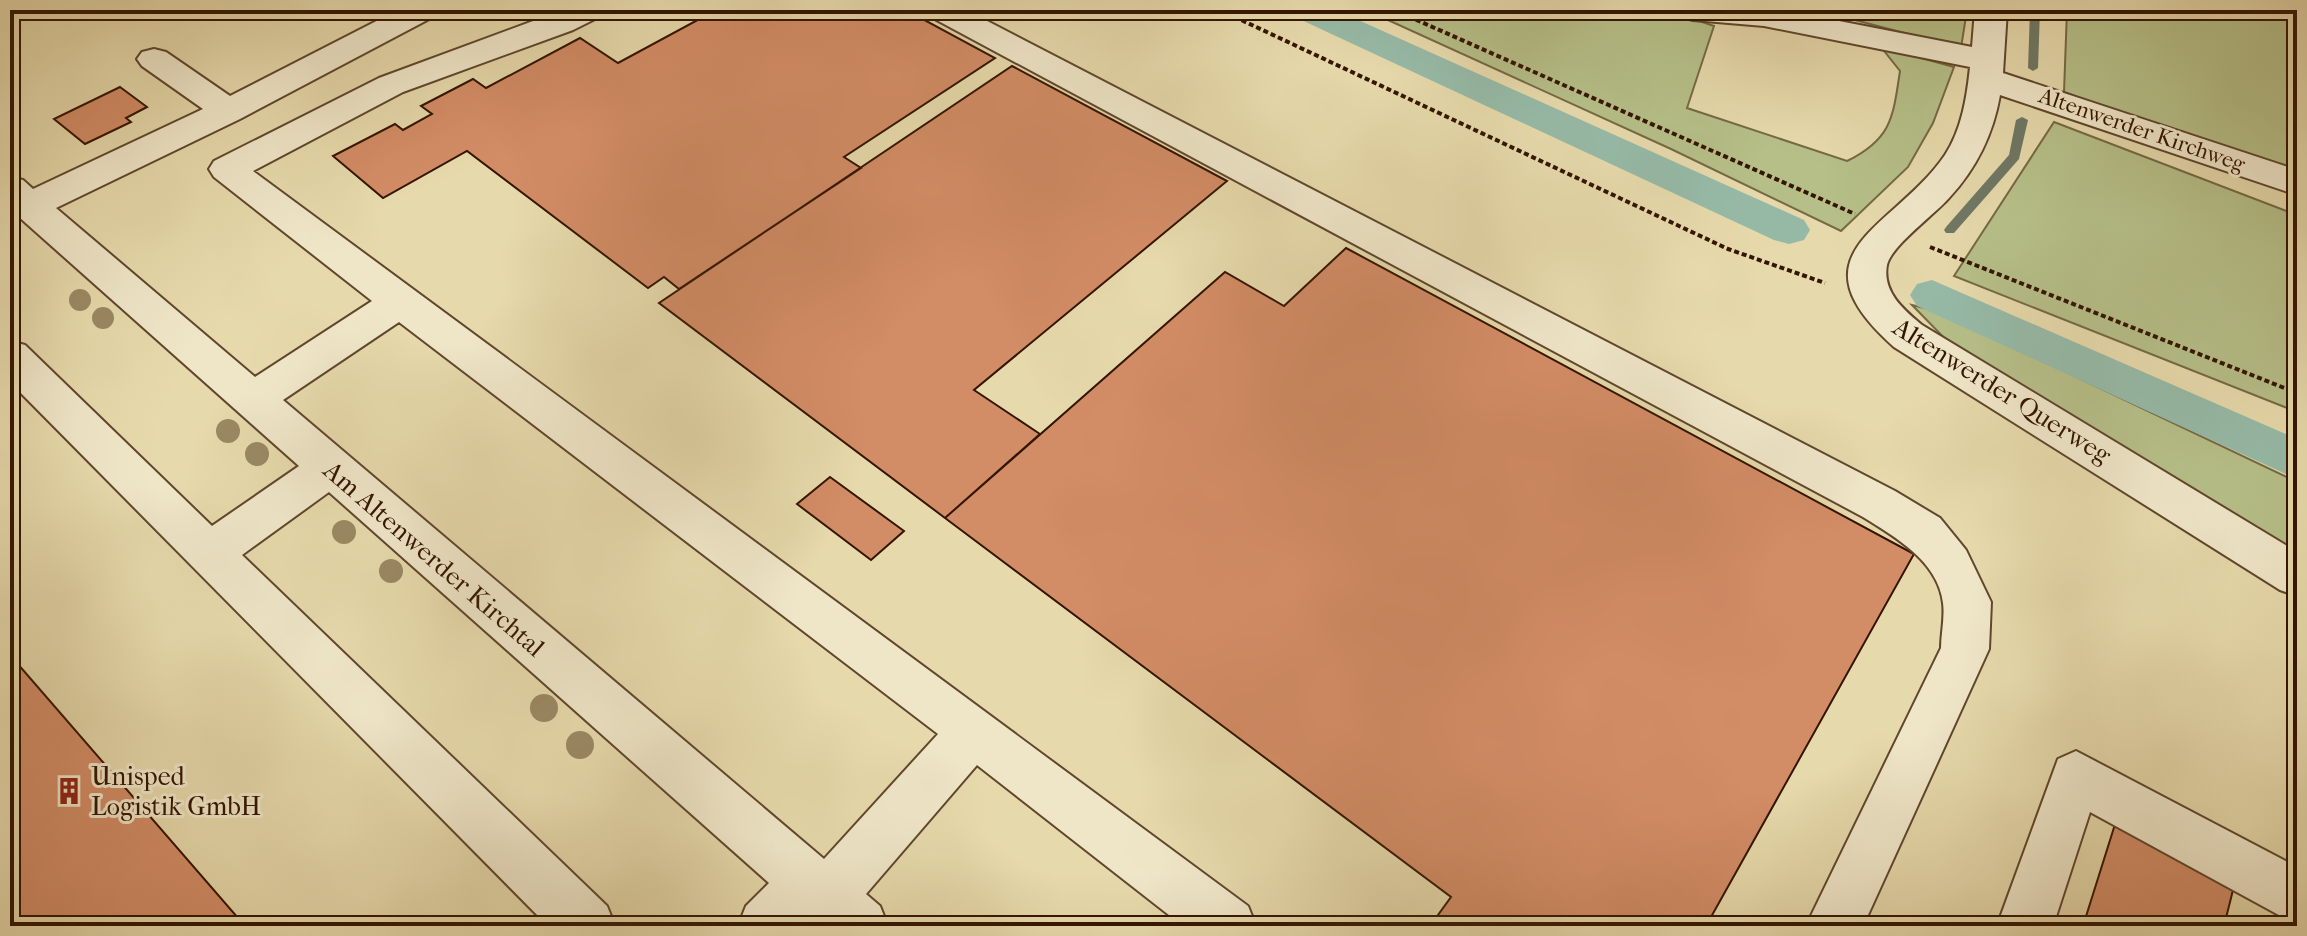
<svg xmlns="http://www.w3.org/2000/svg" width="2307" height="936" viewBox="0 0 2307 936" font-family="'IM FELL French Canon',serif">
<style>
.green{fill:#b6bf88;stroke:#756a44;stroke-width:2}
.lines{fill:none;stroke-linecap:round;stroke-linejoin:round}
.stream{fill:#6f7865;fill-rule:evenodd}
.canal{fill:#96baa7;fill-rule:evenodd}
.building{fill:#d28c66;stroke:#341501;stroke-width:2}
.minor-casing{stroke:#60462c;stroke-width:4}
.path{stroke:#341501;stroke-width:4;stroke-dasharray:5 3;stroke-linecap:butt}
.minor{fill:#efe6c8;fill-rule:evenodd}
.tree{fill:#9a8964}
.labels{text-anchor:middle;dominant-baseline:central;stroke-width:6;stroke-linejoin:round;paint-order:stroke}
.far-street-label{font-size:22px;fill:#341501;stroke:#efe6c8}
.street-label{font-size:26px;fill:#341501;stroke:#efe6c8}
.poi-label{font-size:26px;fill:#341501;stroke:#efe6c8;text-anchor:start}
</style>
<rect width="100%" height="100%" fill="#e6d9ab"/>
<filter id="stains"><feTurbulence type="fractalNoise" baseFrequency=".0025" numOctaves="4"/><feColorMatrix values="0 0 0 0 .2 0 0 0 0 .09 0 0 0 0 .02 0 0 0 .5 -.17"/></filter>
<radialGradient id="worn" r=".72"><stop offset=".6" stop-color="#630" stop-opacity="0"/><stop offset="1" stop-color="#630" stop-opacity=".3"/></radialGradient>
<path class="green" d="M1366 10H1667L1714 26 1687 108 1847 161C1892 139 1893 117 1900 71L1881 47 1954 67 1933 123 1908 167 1841 231 1671 149Z
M1817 10H1967L1961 48Z
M2067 10H2297V177L2064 92Z
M2054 122 2297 215V412L1954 276Z
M1912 305 1940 312 2297 482V556L1956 350Z"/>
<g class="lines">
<path class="stream" d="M2030 10H2040L2038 68 2033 71 2028 68Z
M2022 117 2028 120 2019 159 1954 233H1946L1944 230 1946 227 2009 155 2016 120Z"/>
<path class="canal" d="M1290 10H1336L1804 220 1810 230 1804 240 1789 244 1774 240 1295 17Z
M1932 280 2297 439V479L1917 306 1910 295 1917 284Z"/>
</g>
<path class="building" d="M716 10H906L995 58 844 157 861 168 679 289 664 277 648 288 467 151 383 198 333 156 395 124 403 130 432 114 421 106 473 79 486 88 580 38 618 63Z
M1012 66 1227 181 974 390 1040 434 945 518 659 303Z
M120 87 147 107 126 118 131 122 85 144 54 119Z
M1346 248 1914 554 1706 926H1430L1451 897 945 518 1225 272 1284 306Z
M830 477 904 531 871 560 797 504Z
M10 655 245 926H10Z
M2117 818 2235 882 2224 926H2083Z"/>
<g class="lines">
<g class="minor-casing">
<path id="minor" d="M398 10H438L433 17 240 119 56 208 255 377 372 301 214 177 209 169 214 161 379 78 563 10H604L599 17 573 30 403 92 253 171 1248 906 1256 926H1183L977 765 866 894 880 906 888 926H818L810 919 804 926H738L746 906 769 883 329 492 242 555 607 906 615 926H548L10 382V341L25 345 212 526 299 466 10 209V177L23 180 33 189 203 109 142 66 137 59 142 52 154 49 166 52 230 96ZM399 322 938 734 824 859 283 400Z
M926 10H966L1895 491 1940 518 1966 550 1991 602 1989 649 1863 926H1806L1941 648C1941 634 1945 617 1943 603 1938 561 1895 537 1863 517L931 17Z
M1677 10H1783L1972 47 1975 10H2007L2003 73 2297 170V195L2000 95C1993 135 1976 169 1949 198 1934 215 1891 246 1887 265 1882 292 1904 310 1922 325L2297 552V596L2280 590 1894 347C1786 251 1895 229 1945 155 1962 129 1967 96 1970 67L1764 26 1693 20 1682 17Z
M2076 751 2297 867V925L2090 812 2053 926H1997L2058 759Z"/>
</g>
<path class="path" d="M1220 10 1728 249 1825 283
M1394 10 1855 214
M1930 247 2297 393"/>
<use href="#minor" class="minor"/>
</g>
<g class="tree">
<circle cx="80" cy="300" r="11"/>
<circle cx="103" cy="318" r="11"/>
<circle cx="228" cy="431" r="12"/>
<circle cx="257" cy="454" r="12"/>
<circle cx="344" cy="532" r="12"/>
<circle cx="391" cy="571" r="12"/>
<circle cx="544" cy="708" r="14"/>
<circle cx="580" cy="745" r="14"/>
</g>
<defs>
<g id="building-bare" transform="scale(2.16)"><path d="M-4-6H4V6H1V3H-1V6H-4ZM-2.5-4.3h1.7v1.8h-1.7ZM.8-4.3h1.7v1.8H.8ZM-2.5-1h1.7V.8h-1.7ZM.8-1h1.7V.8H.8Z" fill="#8f2418" stroke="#efe6c8" stroke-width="2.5" paint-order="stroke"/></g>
</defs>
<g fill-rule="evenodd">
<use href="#building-bare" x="69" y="791"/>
</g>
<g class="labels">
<g class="far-street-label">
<text transform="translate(2142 130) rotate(19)">Altenwerder Kirchweg</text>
</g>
<g class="street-label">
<text transform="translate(2002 391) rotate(32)">Altenwerder Querweg</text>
<text transform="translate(434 559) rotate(41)">Am Altenwerder Kirchtal</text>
</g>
<g class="poi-label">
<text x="91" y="776">Unisped<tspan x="91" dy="30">Logistik GmbH</tspan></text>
</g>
</g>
<rect width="2307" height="936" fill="none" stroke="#e6d9ab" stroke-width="40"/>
<rect x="12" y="12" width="2283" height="912" fill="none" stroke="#341501" stroke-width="4"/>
<rect x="20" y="20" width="2267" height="896" fill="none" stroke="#341501" stroke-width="2"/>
<rect width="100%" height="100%" filter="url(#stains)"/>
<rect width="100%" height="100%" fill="url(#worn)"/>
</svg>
